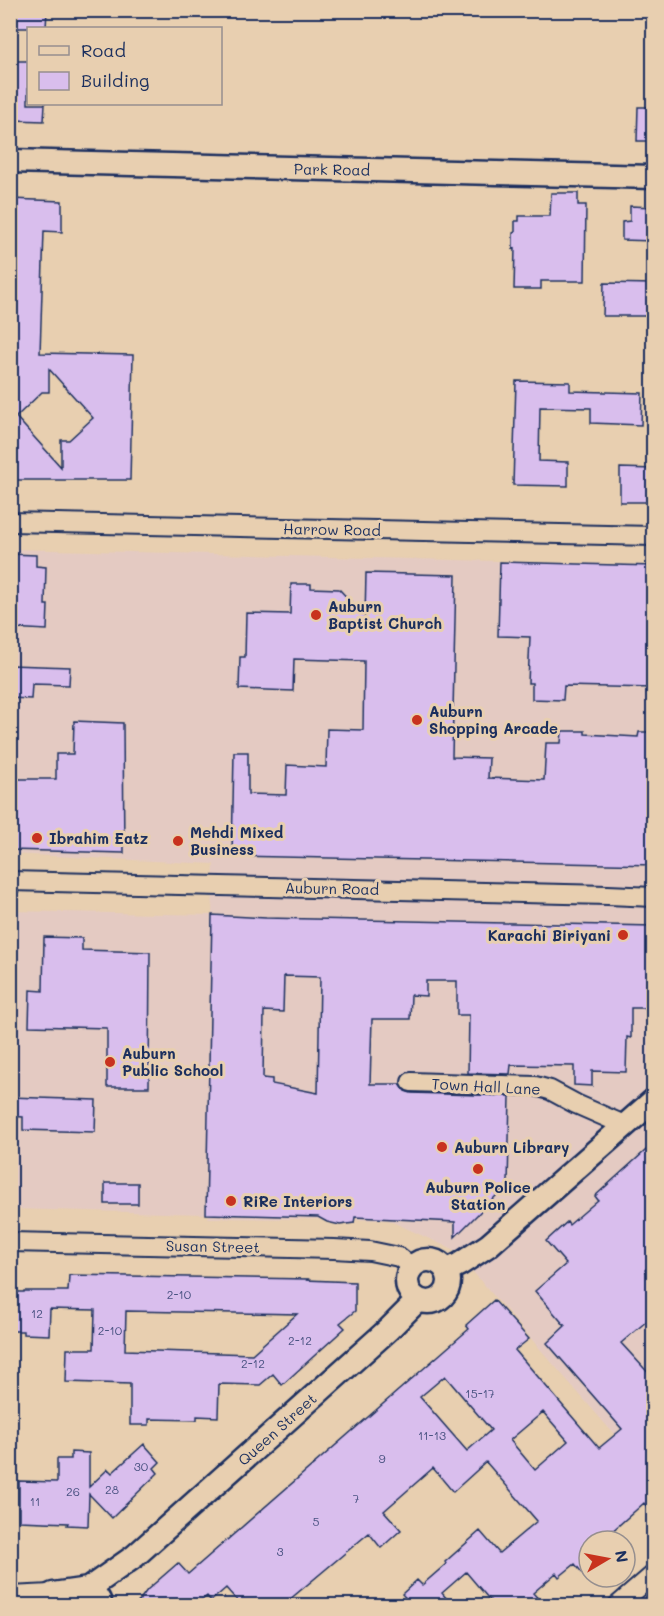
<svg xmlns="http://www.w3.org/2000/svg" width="664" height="1616" viewBox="0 0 664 1616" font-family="Mali,sans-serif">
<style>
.built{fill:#e4cac2}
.building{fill:#d9beed;stroke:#1b2f5e;stroke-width:1.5;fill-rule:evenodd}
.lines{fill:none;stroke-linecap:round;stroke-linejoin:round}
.minor-casing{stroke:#1b2f5e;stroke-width:22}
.tertiary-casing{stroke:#1b2f5e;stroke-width:27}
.minor{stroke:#e8cfb0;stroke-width:18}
.tertiary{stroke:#e8cfb0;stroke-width:22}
.poi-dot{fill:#c8321e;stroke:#e8cfb0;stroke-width:2}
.labels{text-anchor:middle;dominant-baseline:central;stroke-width:6;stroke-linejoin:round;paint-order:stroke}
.number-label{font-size:12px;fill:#4a5382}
.street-label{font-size:15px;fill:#1b2f5e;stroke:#e8cfb0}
.poi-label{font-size:15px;font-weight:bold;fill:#1b2f5e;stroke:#e8cfb0;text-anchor:start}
</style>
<rect width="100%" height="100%" fill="#e8cfb0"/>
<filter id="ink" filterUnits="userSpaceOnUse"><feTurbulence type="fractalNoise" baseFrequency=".0167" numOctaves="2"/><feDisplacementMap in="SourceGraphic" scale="12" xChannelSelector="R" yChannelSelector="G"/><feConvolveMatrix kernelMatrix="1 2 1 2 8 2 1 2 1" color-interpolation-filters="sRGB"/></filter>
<g filter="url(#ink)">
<path class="built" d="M11 549 653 565V1479L454 1250 388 1220 208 1218 209 1080 206 1214 11 1209V911L212 915 214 864 11 854Z"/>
<path class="building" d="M10 10H47L46 28H10Z
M15 61H28V104H45L44 121 13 120Z
M638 107H654V141H637Z
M551 193H578V205H586L585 281H541V289H514L515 248 513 249V233L515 232V221H519V216H550Z
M10 199 62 201V232L44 231 40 353 133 355 130 480H10ZM49 369 93 418 69 440H61V467L16 417 42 392H49Z
M630 206 654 207V241L622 240V222L630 221Z
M604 283 654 284V316H603Z
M516 381 570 382V391L642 393 641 425 591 423V408L540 407 539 461 568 462V486L513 485Z
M620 468 654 469V502H620Z
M10 554 36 555V566L46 567 45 605H48L47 630 10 628Z
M500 562 654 566V688L564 686 563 700 532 699V683H528L530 637 498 636Z
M366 573 456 575 452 757 489 758 488 778 544 780 546 743H561L562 731H585V734L638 737 639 732H654V865L232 856 234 752H248V794L286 795 287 765 326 767 327 729 363 730 364 661 294 659 293 691 239 689 240 657H245L246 613 290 614 291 584H311V588L339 589 365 617Z
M10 665 70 667 69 685 32 684 31 699 10 698Z
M74 721 123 723 124 853 10 850V779H56V754H73Z
M212 915 266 918 654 926V1008H631V1038L627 1037 626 1072 592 1071V1086L574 1085V1066L511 1065 510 1074 468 1073 469 1015H457V981H426V996L411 995 410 1019H372L370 1084H400L405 1091 411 1093 510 1096 508 1184 455 1237V1222L355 1217 354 1223 340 1225 327 1222 318 1217 206 1214ZM284 976 320 977 318 1093 272 1084V1079L263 1078 264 1011 283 1012Z
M44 937 82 938V950L150 952 149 1087H107V1028L29 1026 30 990 43 991Z
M10 1097 96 1100 95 1132 23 1130V1117L10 1116Z
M654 1143V1262L645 1270 654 1280V1315L621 1343 654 1379V1515L644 1503 601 1541H589V1581L575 1564 559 1577 556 1573 533 1593 544 1605H494L466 1572 442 1593 452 1605H412L402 1594 417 1580 422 1585 446 1564 445 1562 480 1531 499 1553 537 1521 486 1462 453 1492 433 1468 384 1511 401 1530 381 1548 369 1533 283 1605H241L226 1588 211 1601 207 1596 196 1605H136L147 1590 178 1563 188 1574 469 1329 466 1325 494 1300 529 1339 515 1350 599 1448 622 1429 547 1343 565 1326 535 1291 566 1264 546 1241 567 1222 569 1225 598 1200 595 1196ZM445 1376 491 1430 467 1451 420 1397ZM543 1412 568 1441 535 1470 510 1440Z
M105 1183H138V1204H105Z
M69 1275 308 1279 307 1280 355 1282V1311L340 1323 345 1328 282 1385 273 1374 260 1385 219 1384 218 1417 197 1416V1420L149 1419V1425H130V1384L66 1382 67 1349H94L95 1310 50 1309 49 1335 23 1334V1331H10V1292H24V1291H68ZM126 1311 297 1314 252 1354 125 1350Z
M144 1444 160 1462 154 1468 158 1473 112 1518 89 1494 88 1526 67 1525 68 1523 19 1521V1481L57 1482V1459H71V1452L89 1453V1487L108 1469 112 1473Z"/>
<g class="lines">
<g class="minor-casing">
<path id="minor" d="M10 522 654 536
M10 881 608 895 654 897
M411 1082 535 1086 550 1090 576 1104 624 1125
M10 1242 334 1249 370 1251 399 1257 412 1267
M10 1596 51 1594
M617 1606 654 1574"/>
</g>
<g class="tertiary-casing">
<path id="tertiary" d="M10 161 654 177
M407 1281a21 21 0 1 1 42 0a21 21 0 1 1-42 0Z
M446 1271 460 1264 489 1245 654 1100
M88 1589 135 1556 389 1329 418 1300
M33 1606 53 1594 88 1589C95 1593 99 1597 101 1606"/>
</g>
<use href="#minor" class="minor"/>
<use href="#tertiary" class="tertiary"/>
</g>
</g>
<g class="poi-dot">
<circle cx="316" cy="615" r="6"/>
<circle cx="417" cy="720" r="6"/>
<circle cx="37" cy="838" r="6"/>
<circle cx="178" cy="841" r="6"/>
<circle cx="623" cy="935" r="6"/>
<circle cx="110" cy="1062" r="6"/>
<circle cx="442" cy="1147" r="6"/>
<circle cx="478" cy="1169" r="6"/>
<circle cx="231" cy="1201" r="6"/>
</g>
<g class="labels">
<g class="number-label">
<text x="179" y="1294">2-10</text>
<text x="37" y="1313">12</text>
<text x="110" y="1330">2-10</text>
<text x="300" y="1340">2-12</text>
<text x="253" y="1363">2-12</text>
<text x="480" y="1393">15-17</text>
<text x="432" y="1435">11-13</text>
<text x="382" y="1458">9</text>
<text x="141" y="1466">30</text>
<text x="112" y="1489">28</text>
<text x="73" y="1491">26</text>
<text x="356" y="1498">7</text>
<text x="35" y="1501">11</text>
<text x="316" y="1521">5</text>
<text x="280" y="1551">3</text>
</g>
<g class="street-label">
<text transform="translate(332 169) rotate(1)">Park Road</text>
<text transform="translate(332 529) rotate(1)">Harrow Road</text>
<text transform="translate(332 888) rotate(1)">Auburn Road</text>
<text transform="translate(486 1086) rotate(3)">Town Hall Lane</text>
<text transform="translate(213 1246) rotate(1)">Susan Street</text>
<text transform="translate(277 1429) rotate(-42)">Queen Street</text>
</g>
<g class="poi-label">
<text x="328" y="606">Auburn<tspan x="328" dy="17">Baptist Church</tspan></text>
<text x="429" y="711">Auburn<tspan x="429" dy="17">Shopping Arcade</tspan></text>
<text x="190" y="832">Mehdi Mixed<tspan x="190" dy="17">Business</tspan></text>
<text x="49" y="838">Ibrahim Eatz</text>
<text x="611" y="935" text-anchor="end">Karachi Biriyani</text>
<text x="122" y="1053">Auburn<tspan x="122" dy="17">Public School</tspan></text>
<text x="454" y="1147">Auburn Library</text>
<text x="478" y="1187" text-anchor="middle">Auburn Police<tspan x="478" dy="17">Station</tspan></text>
<text x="243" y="1201">RiRe Interiors</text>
</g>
</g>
<rect width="664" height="1616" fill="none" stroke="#e8cfb0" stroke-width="36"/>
<rect x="18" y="18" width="628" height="1580" fill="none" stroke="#1b2f5e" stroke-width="2" filter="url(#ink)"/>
<rect x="27" y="27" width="195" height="78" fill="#e8cfb0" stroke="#968f8f" stroke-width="1.5"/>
<rect x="39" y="46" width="30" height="9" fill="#e8cfb0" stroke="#968f8f" stroke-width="1.5"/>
<text x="81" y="57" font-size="18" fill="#1b2f5e">Road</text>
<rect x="39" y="72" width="30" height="18" fill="#d9beed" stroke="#968f8f" stroke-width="1.5"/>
<text x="81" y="87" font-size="18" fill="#1b2f5e">Building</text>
<g transform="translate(607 1559) rotate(80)"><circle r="28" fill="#e8cfb0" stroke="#968f8f" stroke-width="1.5"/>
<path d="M0-4.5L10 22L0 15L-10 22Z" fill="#c8321e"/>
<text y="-9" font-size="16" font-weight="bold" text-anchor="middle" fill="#1b2f5e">N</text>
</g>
</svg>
